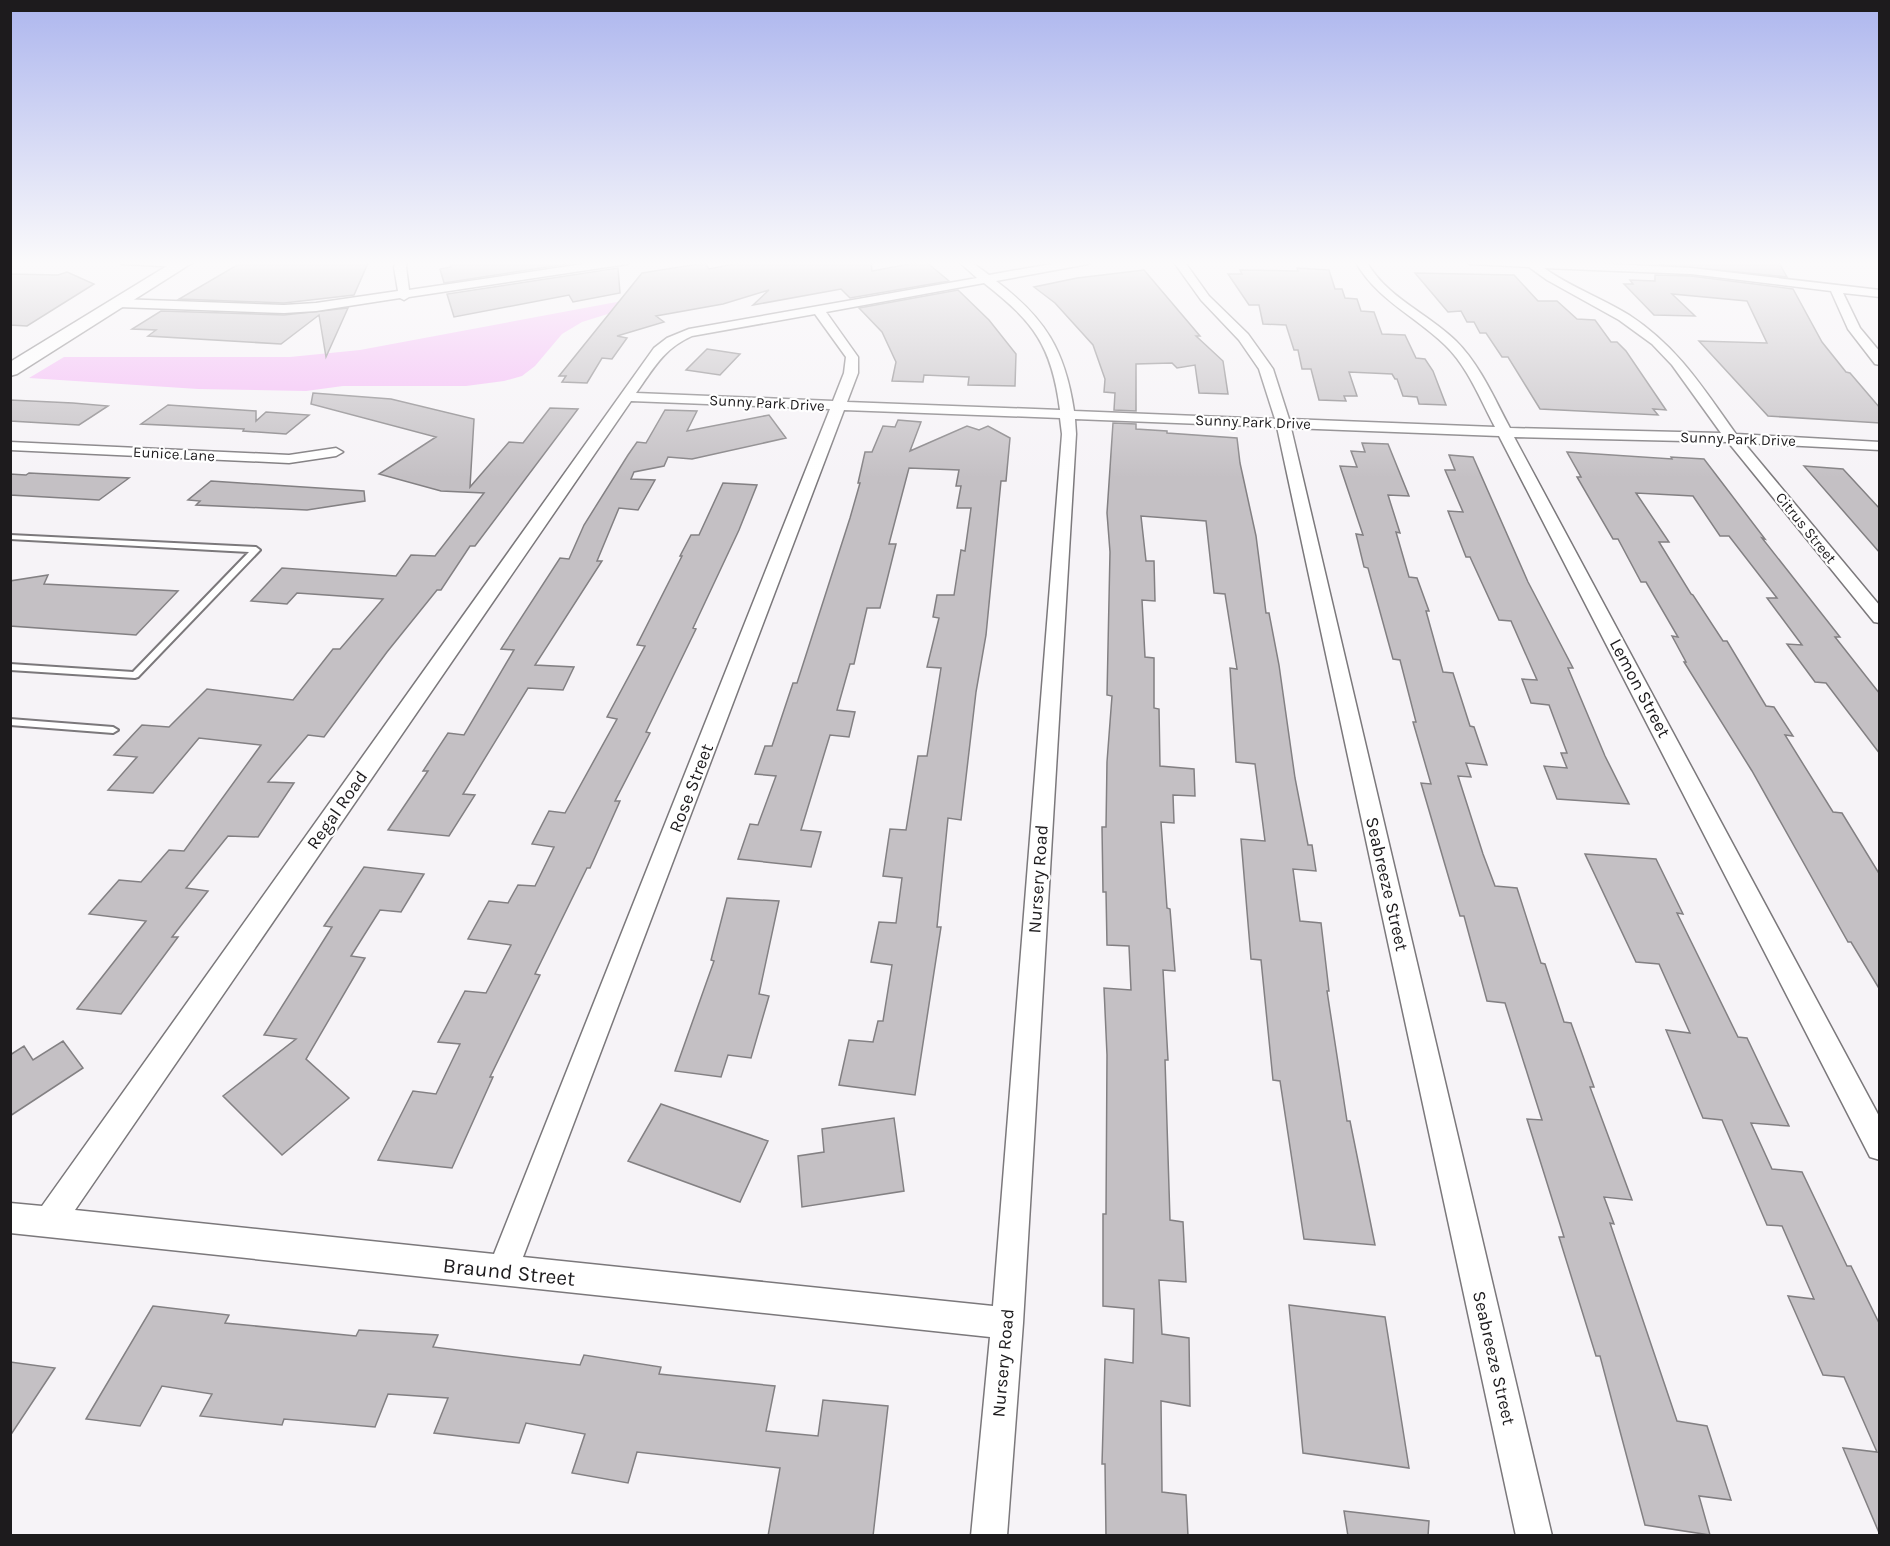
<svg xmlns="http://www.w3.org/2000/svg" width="1890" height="1546" viewBox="0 0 1890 1546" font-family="Karla,sans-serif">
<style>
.water{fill:#f4b9f6}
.building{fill:#c4c0c4;stroke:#838083;stroke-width:1.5}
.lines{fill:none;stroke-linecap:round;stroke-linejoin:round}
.service-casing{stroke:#7b787b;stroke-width:4}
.minor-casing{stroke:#7b787b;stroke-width:3}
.secondary-casing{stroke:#7b787b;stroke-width:3}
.service{fill:#fff;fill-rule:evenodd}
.minor{fill:#fff;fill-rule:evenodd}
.secondary{fill:#fff;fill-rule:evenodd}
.labels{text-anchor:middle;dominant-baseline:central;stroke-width:4.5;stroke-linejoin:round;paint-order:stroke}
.far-street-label{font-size:15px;fill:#1d1b1d;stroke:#fff}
.street-label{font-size:18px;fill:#1d1b1d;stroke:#fff}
.near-street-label{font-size:21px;fill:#1d1b1d;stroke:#fff}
</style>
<rect width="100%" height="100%" fill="#f6f3f7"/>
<path class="water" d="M622 301 627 308 582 322 562 334 535 366 522 376 504 381 466 386H343L306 391 198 389 29 378 64 357H290L360 350Z"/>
<path class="building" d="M244 261H369L354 295 284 303 179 299Z
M464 261H586L444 283 440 269 451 267 450 263Z
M749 261H871L872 271 925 261 949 281 850 298 841 289 753 305 769 290 723 304 656 316 664 322 617 336 627 338 612 359 602 358 587 383 562 382 566 376H559L642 273 705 263 709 269Z
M1656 261H1778L1787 277 1656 264Z
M618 268 620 293 573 302 569 295 454 317 447 294Z
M1297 268 1329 270 1335 289H1342L1345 298 1357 299 1361 311 1374 312 1382 334 1405 335 1416 358 1425 359 1433 371 1446 405 1419 404 1417 397 1403 396 1397 379H1395L1392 374 1349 372 1357 396H1344L1346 401 1319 400 1311 369H1302L1298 350H1294L1286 325 1263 324 1259 305H1249L1228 274H1242L1240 270 1298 271Z
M1144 270 1200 336H1196L1223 361 1228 394 1199 393 1195 365 1177 368 1172 363 1136 364V411L1114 410 1115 393 1104 392 1105 379 1093 345 1055 303 1034 287 1077 278Z
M67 272 94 284 27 326 10 325V274L58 275Z
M1415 273 1514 275 1538 301H1557L1577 319 1595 320 1611 342H1617L1626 351 1666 410 1653 409 1658 415 1540 409 1508 357H1502L1486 333H1480L1474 322H1467L1461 311 1448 312Z
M1655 275 1691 276 1793 289 1822 342 1846 372 1850 373 1880 408V423L1768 416 1699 341 1767 343 1747 301 1672 294 1695 316 1654 315 1624 284H1633L1630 280 1655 281Z
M958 290 989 320 1016 354 1015 386 968 385 969 377 924 375 923 382 892 381 896 362 882 332 859 308Z
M348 308 326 357 319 315 281 344 148 336 156 330 132 329 161 311 284 315Z
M707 349 740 354 720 375 686 370Z
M313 393 391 399 474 419 470 487 509 442 523 443 550 408 578 409 475 546H470L441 590H437L387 652 324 737 308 735 268 782 294 783 258 837 228 836 186 888 208 891 172 937H178L121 1014 77 1009 146 921 89 914 119 880 141 882 169 850 184 851 261 745 199 738 153 793 108 790 137 757 114 755 142 725 169 727 207 689 293 700 333 649H340L383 599 297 593 287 604 251 601 282 568 396 576 411 555 435 556 484 493 441 491 379 474 436 437 311 404Z
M10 400 73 403 108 406 79 425 10 421Z
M168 405 256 411V421L266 412 309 415 286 434 243 431 244 429 141 424Z
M665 410 697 411 687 431 769 415 786 438 692 459 668 457 664 466 634 472 631 479 655 480 638 510 619 508 597 561H602L535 665 574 667 563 690 528 688 463 794 475 795 449 836 388 830 428 771H423L448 733 464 735 514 650 501 649 560 558 569 559 584 525 628 455 637 442 646 443Z
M898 420 921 422 910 451 967 426 979 430 988 426 1010 438 1006 481H1001L986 635 976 692 961 820 948 818 937 927H941L915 1095 839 1085 849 1040 873 1042 878 1021H883L892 965 871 962 879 922 896 923 902 878 883 876 890 829 906 830 918 756H927L941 668 927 667 939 618 933 617 937 595H954L961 550 965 551 971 508H957L961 486H956L959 470 909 468 889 544H896L880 608H867L854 664H850L837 710 855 712 849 737 830 735 801 830 821 832 811 867 738 859 750 824 758 825 776 776 755 774 765 746H772L793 683H797L850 518 860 483H858L865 452H872L883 426 895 427Z
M1113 423 1136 424V429L1167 431V433L1237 438 1240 463 1256 536 1266 613H1269L1279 665 1295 778 1308 845H1312L1316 871 1293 869 1300 921 1321 923 1329 991H1327L1347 1121H1350L1375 1245 1304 1239 1280 1081 1273 1080 1261 960 1251 959 1241 839 1265 841 1255 764 1236 762 1230 668 1237 669 1225 594 1214 593 1206 521 1141 516 1146 561H1154L1155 601 1142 600 1145 657 1154 658V708L1159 709 1160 766 1194 769 1195 796 1173 795 1174 823 1161 822 1167 908 1170 909 1175 971 1163 970 1168 1060H1165L1170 1220 1183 1222 1186 1282 1159 1280 1162 1334 1189 1338 1190 1406 1161 1401 1162 1492 1186 1495 1188 1536H1106L1105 1464H1102L1105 1359 1133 1363 1134 1309 1103 1306V1214H1106L1107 1055 1104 988 1131 990 1129 946 1107 945 1106 892H1103L1102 827H1106L1107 762 1112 696 1107 695 1110 552 1107 513Z
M1362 443 1388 444 1409 496 1388 495 1400 533 1396 532 1409 577 1417 578 1429 611H1426L1443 672 1453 673 1470 726 1474 727 1487 765 1466 763 1471 777 1458 776 1483 854 1495 886 1517 888 1541 963 1545 964 1564 1022 1571 1023 1594 1087H1590L1632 1200 1604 1197 1614 1224 1610 1223 1677 1421 1707 1426 1731 1500 1699 1496 1710 1535 1645 1525 1600 1356H1596L1559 1237H1564L1527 1119 1542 1120 1505 1003 1487 1001 1464 916H1460L1421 783 1431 784 1413 722H1416L1400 660 1393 659 1368 568 1364 567 1356 534 1363 535 1340 466 1357 467 1351 451 1365 452Z
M1567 452 1672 459 1671 457 1704 459 1765 539 1762 538 1840 637H1835L1880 694V754L1826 683 1815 682 1787 644 1802 645 1767 598H1777L1729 536H1720L1693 496 1636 493 1669 542H1659L1691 594 1693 595 1723 641H1727L1766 706 1774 707 1793 736 1785 735 1833 812 1842 813 1880 875V990L1851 942H1848L1752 771 1684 662H1686L1672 636 1678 637 1646 582H1641L1618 539H1613L1577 477H1581Z
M1449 455 1473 457 1528 582 1573 668H1568L1605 756 1629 804 1557 799 1544 766 1567 768 1561 753H1567L1549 705 1531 703 1522 679 1537 680 1511 621 1499 620 1470 557H1466L1448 511 1463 512 1445 470H1455Z
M1804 466 1843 469 1880 509V553Z
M29 473 129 478 99 500 10 495V474L26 475Z
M211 481 364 491 365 501 307 510 196 505 200 501 188 500Z
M723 483 757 485 739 530 693 628 696 629 646 732 650 733 615 801H620L590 868H587L535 974 540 975 490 1077H493L452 1168 378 1160 413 1091 436 1094 460 1044 438 1042 465 991 486 993 511 945 468 939 489 901 508 903 518 885 535 886 554 847 532 844 549 811 565 813 617 719 607 717 645 646 637 645 682 556H680L691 535H699Z
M48 575 44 584 178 591 136 635 10 626V581Z
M1585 854 1656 859 1683 914 1677 913 1738 1037 1747 1038 1789 1126 1751 1123 1772 1169 1802 1172 1847 1266H1851L1880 1325V1535L1843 1448 1877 1452 1844 1377 1823 1375 1788 1296 1814 1299 1782 1226 1767 1225 1722 1120 1703 1118 1666 1030 1690 1033 1659 964 1636 962Z
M364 867 424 874 401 912 380 910 351 956 365 958 306 1059 349 1098 282 1155 223 1096 296 1039 264 1035 332 927 324 926Z
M727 898 779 901 759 994 769 996 751 1058 728 1055 721 1077 675 1071 714 961 711 960Z
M63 1041 83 1068 10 1116V1055L24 1046 33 1060Z
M661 1104 768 1141 740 1202 628 1161Z
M894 1118 904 1191 802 1207 798 1156 824 1152 822 1129Z
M1289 1305 1385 1317 1409 1468 1303 1453Z
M153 1306 229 1315 225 1323 356 1336 359 1330 438 1335 433 1347 580 1365 584 1355 661 1367 659 1374 775 1386 766 1431 818 1436 823 1400 888 1406 873 1536H768L780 1468 637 1452 628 1483 572 1473 585 1434 526 1423 519 1443 434 1433 448 1398 388 1394 375 1427 284 1419 282 1425 200 1416 212 1394 162 1386 140 1426 86 1419Z
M10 1362 55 1368 10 1436Z
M1344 1511 1429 1521 1428 1536H1348Z"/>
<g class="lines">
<g class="service-casing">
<path id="service" d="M10 535 256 547 260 550 138 677 135 678 10 670V664L133 672 249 552 10 539Z
M10 719 113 727 118 730 113 733 10 725Z"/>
</g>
<g class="minor-casing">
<path id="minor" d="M117 261H184L188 264 182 267 122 264Z
M396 261H407L406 267 409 290 603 261H632L627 264 409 297 404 300 400 298 316 311 284 313 119 307 113 303 119 299 284 305 316 303 398 291 394 267Z
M958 261H970L989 275 1068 261H1093L1088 264 996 281C1045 318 1065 350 1074 411L1275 419 1259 369 1239 340 1201 300 1173 261H1184L1209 296 1248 334 1273 369 1289 419 1495 427C1480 399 1468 367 1445 345 1414 315 1377 300 1355 261H1366C1387 298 1426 312 1456 341 1480 365 1494 398 1510 428L1721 433 1672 365 1652 344 1619 320 1547 280 1529 267 1470 264 1465 261H1550L1691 268 1880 290V297L1843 293 1860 328 1880 352V365L1875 364 1848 329 1831 291 1691 274 1544 268C1570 287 1602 298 1629 315 1678 347 1703 388 1736 434L1880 442V450L1744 443 1880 606V623L1874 622 1728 442 1514 437 1880 1118V1160L1870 1157 1499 436 1291 428 1552 1536H1516L1277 427 1075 419 1076 434 1023 1323 1007 1536H971L990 1337 10 1233V1203L42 1206 654 348 667 338 689 329 977 278ZM984 283C1034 322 1052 346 1060 410L847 402 858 373V357L826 312ZM815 314 846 357 844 373 833 401 636 393C654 368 663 349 692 336ZM631 401 830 409 494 1254 75 1210ZM844 410 1060 418 1062 434 993 1306 523 1257Z
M10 442 289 455 336 448 343 452 336 456 289 463 10 450Z"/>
</g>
<g class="secondary-casing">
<path id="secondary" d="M175 261H195L17 374 10 376V362Z"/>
</g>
<use href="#service" class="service"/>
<use href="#minor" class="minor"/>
<use href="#secondary" class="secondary"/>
</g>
<linearGradient id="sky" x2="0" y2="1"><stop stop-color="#adb6ee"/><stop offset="0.55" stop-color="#fbfafb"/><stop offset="1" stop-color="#fbfafb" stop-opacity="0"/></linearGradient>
<rect width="1890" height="478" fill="url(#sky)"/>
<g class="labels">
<g class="far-street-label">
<text transform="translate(767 403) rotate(3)">Sunny Park Drive</text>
<text transform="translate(1253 422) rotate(2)">Sunny Park Drive</text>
<text transform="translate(1738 439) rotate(2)">Sunny Park Drive</text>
<text transform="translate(174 454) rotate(3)">Eunice Lane</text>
<text transform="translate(1806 528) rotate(51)">Citrus Street</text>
</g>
<g class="street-label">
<text transform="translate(1640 688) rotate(62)">Lemon Street</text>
<text transform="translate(691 788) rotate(-69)">Rose Street</text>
<text transform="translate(337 810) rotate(-55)">Regal Road</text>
<text transform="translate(1038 879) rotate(-86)">Nursery Road</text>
<text transform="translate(1387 884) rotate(77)">Seabreeze Street</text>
<text transform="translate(1494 1358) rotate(77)">Seabreeze Street</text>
<text transform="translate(1003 1363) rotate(-85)">Nursery Road</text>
</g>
<g class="near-street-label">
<text transform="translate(509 1272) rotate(6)">Braund Street</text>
</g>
</g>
<rect width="1890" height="1546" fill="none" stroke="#1d1b1d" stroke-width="24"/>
</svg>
